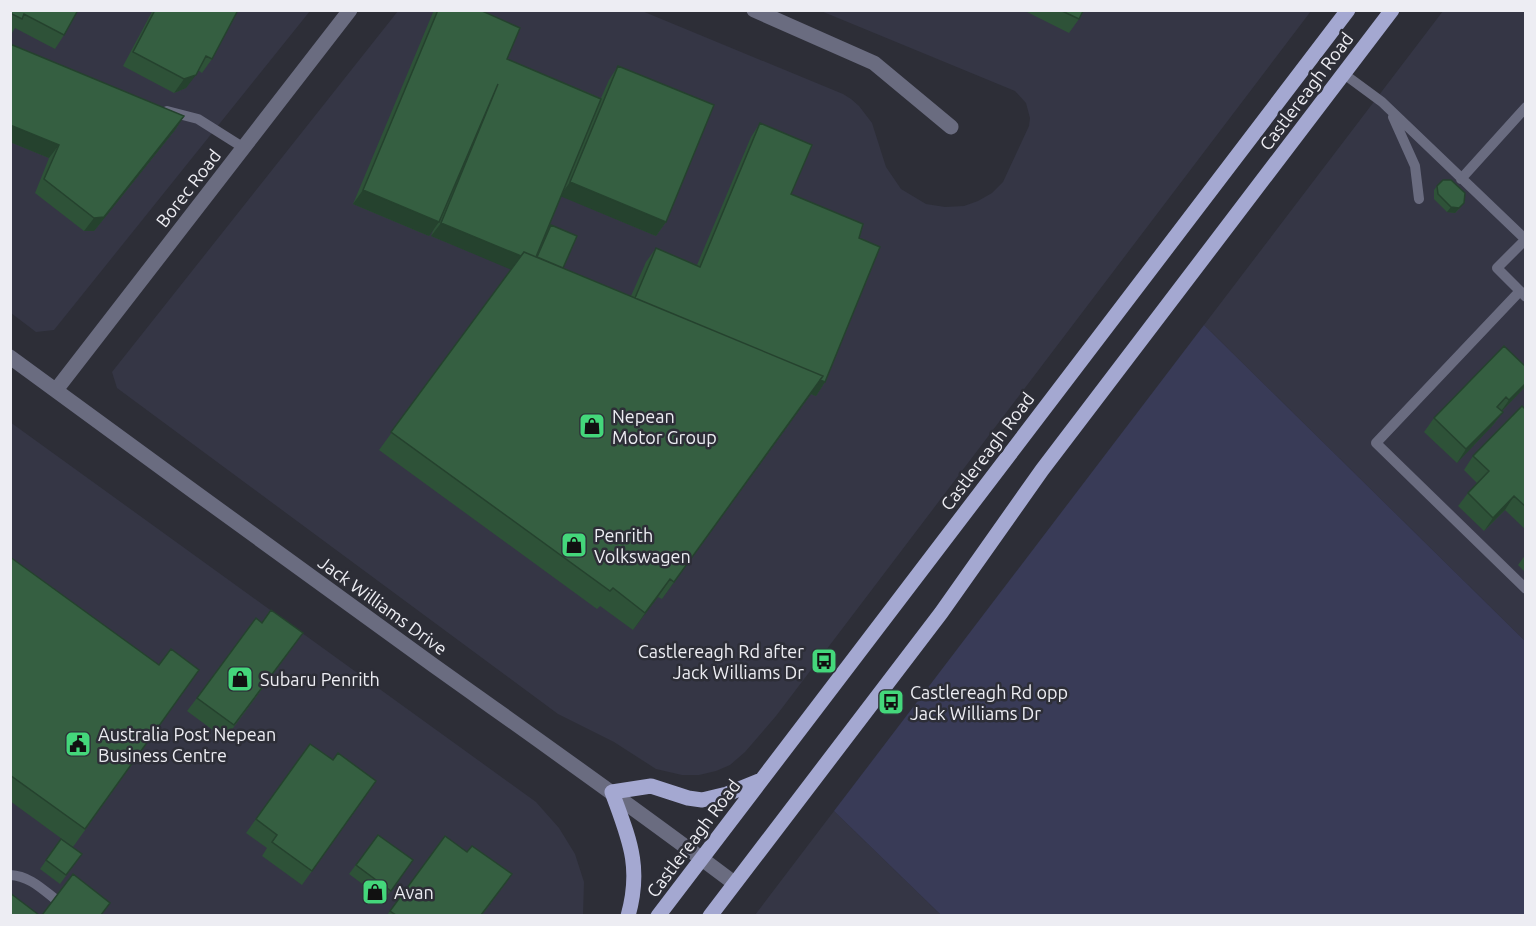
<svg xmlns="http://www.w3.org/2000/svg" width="1536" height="926" viewBox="0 0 1536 926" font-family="Ubuntu,sans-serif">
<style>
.built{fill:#353645}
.green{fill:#393b57}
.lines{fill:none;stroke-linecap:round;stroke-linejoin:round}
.lane{stroke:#6a6c80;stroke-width:10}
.street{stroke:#6a6c80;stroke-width:15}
.primary{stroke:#a4a8d1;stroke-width:15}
.wall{fill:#2e5238}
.shaded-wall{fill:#25422e}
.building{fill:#355f41;stroke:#25422e;stroke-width:1.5}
.labels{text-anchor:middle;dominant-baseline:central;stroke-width:5;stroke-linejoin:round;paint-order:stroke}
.street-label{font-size:18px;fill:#ededf3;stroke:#2d2e37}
.poi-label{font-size:18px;fill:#ededf3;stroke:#2d2e37;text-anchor:start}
</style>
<rect width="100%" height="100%" fill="#2d2e37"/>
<path class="built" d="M11 11H310L54 330 36 332 11 313Z
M398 11H642L843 94 851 99 859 106 872 123 886 167 901 189 926 204 945 207 964 206 978 201 992 193 1003 182 1029 126 1030 118 1026 103 1015 91 821 11H1311L776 716 745 752 730 765 716 771 699 775H682L656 769 614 742 558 714 117 388 112 372Z
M1443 11H1525V641L1204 325Z
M10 422 536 802 559 828 575 854 584 882 583 915H11Z
M834 811 941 915H755Z"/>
<path class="green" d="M1204 325 1525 641V915H941L834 811Z"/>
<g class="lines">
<path class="lane" d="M1344 74 1382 102 1526 240
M167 111 198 119 244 148
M1393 117 1415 166 1419 199
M1461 179 1526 107
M1525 240 1497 268 1526 297
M1520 291 1376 443 1526 589
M10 875C29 876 41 888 55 899"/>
<path class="street" d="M754 10 874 63 951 127
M10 357C151 460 291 563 433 665 534 737 635 808 734 883
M56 390 350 10"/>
<path class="primary" d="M628 916C642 866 629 839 612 792L651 786 688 798 702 800 727 794 759 781
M658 916 1348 10
M710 916 941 613 1042 470 1392 10"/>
</g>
<path class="wall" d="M10 10H78L64 35 55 49 15 28 12 33 10 32Z
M153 10H238L212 59 202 73 198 70 186 88 174 93 123 66Z
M434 10H480L507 59 601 98 609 80 618 66 666 222 656 236 561 196 546 232 551 225 563 268 631 296 646 262 656 248 697 265 751 137 760 123 791 194 859 238 825 382 816 396 811 394 662 599 658 597 633 630 600 606 597 609 379 450 511 269 431 236 434 228 429 236 353 204Z
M1023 10 1083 11 1079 19 1069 33Z
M10 44 184 116 175 130 94 231H84L35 193 49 158 10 142Z
M1437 186 1461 207 1455 213 1447 212 1434 199V190Z
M1524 388 1502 411 1503 412 1493 425 1457 463 1424 432 1434 418Z
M1526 410V530L1505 510 1484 531 1458 506 1468 493 1477 483 1464 470 1473 456Z
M1526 554V573L1518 565Z
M10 557 159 665 199 670 73 847 10 801Z
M293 647 225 739 187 711 197 698Z
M310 744 333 760 376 781 302 885 262 856 267 848 246 833Z
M378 835 413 860 384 900 349 874Z
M445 836 499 892 482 915H387Z
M61 839 82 854 60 884 40 869Z"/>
<path class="shaded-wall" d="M196 75 186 88 174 93 184 79Z
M184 116 175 130 94 231H84L94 218Z
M10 125 59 145 49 158 10 142Z
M570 182 666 222 656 236 560 196Z
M363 190 439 222 429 236 353 204Z
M1464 203 1455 213 1447 212 1451 207Z
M441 223 534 261 524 275 431 236Z
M623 316 825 382 816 396 811 394 662 599 674 582Z
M1526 383V386L1524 388 1499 414 1509 400Z
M1503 412 1493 425 1457 463 1466 449Z
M1514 496 1505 510 1484 531 1493 518Z
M670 579 658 597 633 630 645 613Z"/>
<path class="building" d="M10 10H78L64 35 24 14 22 19 10 13Z
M155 10H238L212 59 206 56 196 75 184 79 133 52Z
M438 10H480L520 28 507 59 601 99 536 257 524 252 521 256 441 223 498 84 439 222 363 190Z
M1060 10H1082L1083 11 1079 19Z
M10 44 184 116 104 217 94 218 44 179 59 145 10 125Z
M618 66 714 105 666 222 570 182Z
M760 123 812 145 791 194 863 224 859 238 880 247 825 382 820 380 823 376 635 298 656 248 700 267Z
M1443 180H1451L1465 193 1464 203 1459 208 1451 207 1438 194 1437 186Z
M551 225 577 236 563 268 537 257Z
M524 252 823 376 674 582 670 579 645 613 613 588 610 591 391 432Z
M1504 346 1526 367V383L1509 400 1506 397 1497 407 1503 412 1466 449 1434 418Z
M1522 406 1526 410V507L1514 496 1493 518 1468 493 1489 471 1473 456Z
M10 557 159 665 171 649 199 670 85 829 10 775Z
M271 610 303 633 234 725 197 698 256 618 262 623Z
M310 744 333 760 338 753 376 781 312 871 272 842 277 835 256 819Z
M378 835 413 860 391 891 356 865Z
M445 836 467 852 472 846 512 874 481 915H396L390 911Z
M61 839 82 854 66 875 46 860Z
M73 874 110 903 101 915H42Z
M10 893 39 915H10Z"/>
<defs>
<g id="shop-square" transform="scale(1.35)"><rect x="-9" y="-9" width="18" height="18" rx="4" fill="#44d77b" stroke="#2d2e37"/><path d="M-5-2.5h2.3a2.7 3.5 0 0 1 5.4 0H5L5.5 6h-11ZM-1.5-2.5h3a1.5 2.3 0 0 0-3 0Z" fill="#111"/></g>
<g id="bus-square" transform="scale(1.35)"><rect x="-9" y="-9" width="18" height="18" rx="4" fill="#44d77b" stroke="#2d2e37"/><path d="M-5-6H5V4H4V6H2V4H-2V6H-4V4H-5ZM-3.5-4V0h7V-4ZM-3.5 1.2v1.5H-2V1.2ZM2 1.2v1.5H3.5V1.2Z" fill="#111"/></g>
<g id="civic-square" transform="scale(1.35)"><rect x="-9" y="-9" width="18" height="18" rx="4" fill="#44d77b" stroke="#2d2e37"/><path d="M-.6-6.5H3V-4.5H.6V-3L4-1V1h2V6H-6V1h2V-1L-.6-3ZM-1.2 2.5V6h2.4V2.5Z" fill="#111"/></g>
</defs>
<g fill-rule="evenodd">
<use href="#shop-square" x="592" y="426"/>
<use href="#shop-square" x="574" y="545"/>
<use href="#bus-square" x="824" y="661"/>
<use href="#shop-square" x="240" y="679"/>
<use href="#bus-square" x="891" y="702"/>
<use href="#civic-square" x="78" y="744"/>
<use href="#shop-square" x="375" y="892"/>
</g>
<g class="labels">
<g class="street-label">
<text transform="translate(1306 91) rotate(-53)">Castlereagh Road</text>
<text transform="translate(188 188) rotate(-52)">Borec Road</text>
<text transform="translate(987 451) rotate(-53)">Castlereagh Road</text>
<text transform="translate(383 605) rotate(36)">Jack Williams Drive</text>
<text transform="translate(693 838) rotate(-53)">Castlereagh Road</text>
</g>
<g class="poi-label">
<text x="612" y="416">Nepean<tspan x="612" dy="21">Motor Group</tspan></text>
<text x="594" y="535">Penrith<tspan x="594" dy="21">Volkswagen</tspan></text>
<text x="804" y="651" text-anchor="end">Castlereagh Rd after<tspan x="804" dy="21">Jack Williams Dr</tspan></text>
<text x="260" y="679">Subaru Penrith</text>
<text x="910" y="692">Castlereagh Rd opp<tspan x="910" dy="21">Jack Williams Dr</tspan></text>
<text x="98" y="734">Australia Post Nepean<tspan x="98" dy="21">Business Centre</tspan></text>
<text x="394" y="892">Avan</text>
</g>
</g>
<rect width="1536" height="926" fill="none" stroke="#ededf3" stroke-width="24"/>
</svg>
